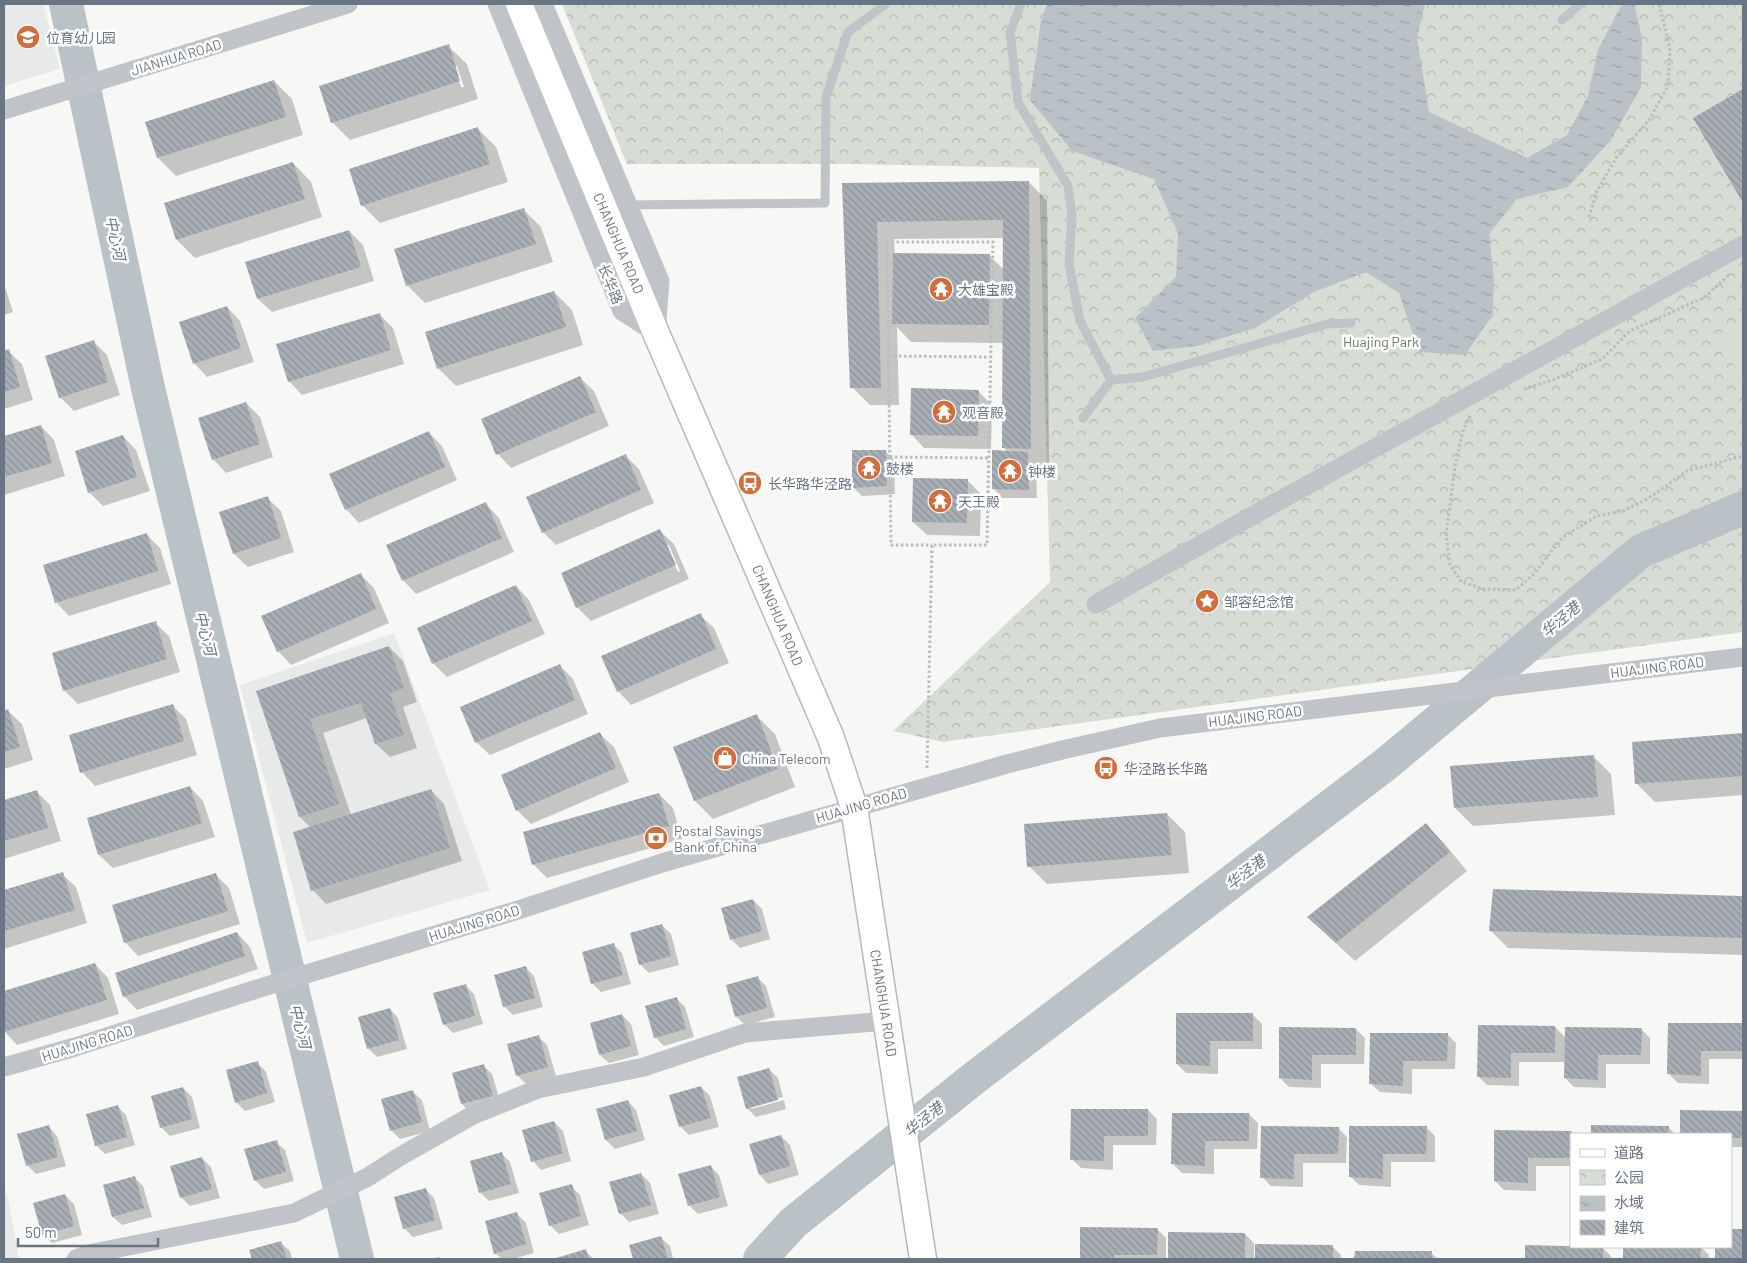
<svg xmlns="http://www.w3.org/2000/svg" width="1747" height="1263" viewBox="0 0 1747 1263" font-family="Barlow,'Noto Sans SC',sans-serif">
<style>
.built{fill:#e8e9e9}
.park{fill:url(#park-crowns)}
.garden{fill:#d7dcd5}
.water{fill:url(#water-ripples)}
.shadow{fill:#0003;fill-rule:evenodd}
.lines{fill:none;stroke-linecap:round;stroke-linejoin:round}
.river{stroke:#b9c2c7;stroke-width:34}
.building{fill:url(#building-back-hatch)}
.secondary-casing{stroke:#b5b8bd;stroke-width:29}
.path{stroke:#babcbf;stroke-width:3;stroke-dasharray:2.5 2.5;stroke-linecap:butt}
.lane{stroke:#c0c3c7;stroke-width:9}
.street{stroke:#c0c3c7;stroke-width:19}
.secondary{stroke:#fff;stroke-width:26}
.labels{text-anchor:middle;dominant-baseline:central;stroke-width:5;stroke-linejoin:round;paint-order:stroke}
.poi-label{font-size:14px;fill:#6a7583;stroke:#fff;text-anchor:start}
.street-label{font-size:14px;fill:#6a7583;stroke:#fff}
.park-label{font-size:14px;fill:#6a7b68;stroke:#fff}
.water-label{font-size:15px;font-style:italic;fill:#66767f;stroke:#fff}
</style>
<defs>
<pattern id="park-crowns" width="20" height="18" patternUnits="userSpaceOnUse" patternTransform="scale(1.25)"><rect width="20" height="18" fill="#d7dcd5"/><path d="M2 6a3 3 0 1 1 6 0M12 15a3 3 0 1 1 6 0" fill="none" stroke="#b2b7b2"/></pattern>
<pattern id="water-ripples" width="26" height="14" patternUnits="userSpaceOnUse" patternTransform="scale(1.25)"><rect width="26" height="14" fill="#b9c2c7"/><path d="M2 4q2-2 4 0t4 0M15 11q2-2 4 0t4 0" fill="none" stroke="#9aa2a7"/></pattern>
<pattern id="building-back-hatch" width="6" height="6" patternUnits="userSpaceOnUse" patternTransform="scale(1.25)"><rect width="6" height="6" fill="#a8aeb5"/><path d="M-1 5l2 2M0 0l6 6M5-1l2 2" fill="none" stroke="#8d9299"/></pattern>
</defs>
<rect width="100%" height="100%" fill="#f7f8f5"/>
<path class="built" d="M4 4H43L60 69 4 86Z
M394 633 490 890 307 943 240 685Z
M4 1184 9 1203 19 1259H4Z"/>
<path class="park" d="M562 4H1743V632L943 742 893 731 1050 582 1039 168 853 164H627Z"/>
<path class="garden" d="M1743 324V384L1719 335Z"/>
<path class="water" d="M1047 4H1425L1417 38 1429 112 1527 158 1567 135 1588 96 1598 50 1621 6 1623 4H1634L1642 37 1641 87 1611 140 1568 187 1517 199 1489 234 1494 278 1493 315 1465 355 1419 352 1399 293 1366 272 1314 292 1255 328 1197 346 1153 351 1135 318 1176 277 1178 233 1154 179 1072 151 1030 100 1041 20Z"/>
<path class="shadow" d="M448 46 467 64 478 99 350 140 332 122ZM454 66H457L464 87H461Z
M274 81 292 99 303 135 176 176 158 158Z
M1743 90V201L1695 118Z
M478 129 496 147 508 182 380 223 362 205Z
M293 163 311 182 322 217 195 258 177 240Z
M1029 182 1047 201 1049 466H1036L1037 498H1002L994 489 1008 452 1003 447 1004 343 911 342 897 327 899 405H870L852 387 843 185ZM1004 238V270L990 256 895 254 894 239Z
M523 209 541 227 553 262 425 303 407 285Z
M349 231 363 245 374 281 272 312 258 299Z
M4 284 13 312 4 315Z
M554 292 572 310 583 345 456 386 438 368Z
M227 307 240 321 254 362 207 377 194 363Z
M379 314 393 328 404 364 302 395 289 381Z
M93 341 107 355 120 395 74 411 60 397Z
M8 351 22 364 33 400 4 409V352Z
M580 378 594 391 609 426 511 468 498 454 482 419Z
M978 391 992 405 991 449 924 448 911 434Z
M246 403 260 417 273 457 226 473 213 459Z
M41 426 54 440 65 476 4 495V438Z
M428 432 442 446 457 480 359 523 346 509Z
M123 436 136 450 150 491 103 506 89 492Z
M885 451 894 460 895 494 862 496 853 487Z
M625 455 639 469 654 503 556 545 543 532Z
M967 480 981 494 980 536 927 535 913 522Z
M267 498 281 511 294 552 248 567 234 554Z
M486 504 499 518 514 552 416 594 403 580Z
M660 531 674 544 689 579 591 621 578 608 562 573ZM666 545H669L680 571 678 572Z
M147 535 160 548 171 584 69 616 56 602Z
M361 575 374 588 389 623 291 665 278 651Z
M516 586 529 600 545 634 447 677 433 663Z
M700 615 714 628 729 663 631 705 618 691Z
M155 623 169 636 180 672 78 704 64 690Z
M389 647 403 661 417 702 403 707 417 748 390 757 376 744 367 718 323 733 351 815 431 790 444 804 462 861 326 904 313 890 311 828 300 817 258 691Z
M559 665 573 679 588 714 490 755 476 742Z
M172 705 186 719 197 755 95 786 82 772Z
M8 711 22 724 33 760 4 769V712Z
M757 716 775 734 795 787 713 819 695 801 674 748Z
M600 734 614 747 629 782 531 824 517 810Z
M1743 735V795L1655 802 1637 784 1633 743Z
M1593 756 1611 774 1615 815 1473 826 1455 808Z
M190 787 203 801 215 837 113 868 99 855 88 819Z
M36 791 50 805 61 841 4 859V801Z
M659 794 673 808 682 839 547 878 534 865 524 833Z
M1167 814 1185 832 1189 873 1047 884 1029 866Z
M1426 825 1444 843 1467 871 1355 961 1327 935Z
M62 874 76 887 87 923 4 949V892Z
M216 875 229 888 240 924 138 956 125 942Z
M1741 897 1743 899V955L1508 948 1490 930Z
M753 900 762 909 770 939 740 948 731 939Z
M662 925 671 934 679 965 649 973 640 964Z
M237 933 250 947 258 969 137 1010 124 996Z
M613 944 622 953 631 984 601 992 592 983Z
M95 964 108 978 119 1014 17 1045 4 1031V992Z
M525 967 534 976 543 1007 513 1015 504 1006Z
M758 978 766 986 775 1017 745 1025 736 1016Z
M465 985 474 994 483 1024 453 1033 444 1024Z
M676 998 685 1007 694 1037 664 1046 655 1037Z
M390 1009 398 1018 407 1049 377 1057 368 1048Z
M1177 1014 1253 1015 1262 1024V1049H1218V1074L1186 1073 1177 1064Z
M622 1015 631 1024 639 1055 609 1063 600 1055Z
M1669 1024 1743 1025V1059H1709V1084L1678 1083 1669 1074Z
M1479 1026 1555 1027 1566 1038 1641 1029 1650 1038V1064H1606V1088L1574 1087 1565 1078V1062H1519V1086L1487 1085 1478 1076Z
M1280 1028 1356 1029 1365 1038 1364 1064H1321V1088L1289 1087 1280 1078Z
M1371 1034H1447L1456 1043 1455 1069H1412V1094L1380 1092 1371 1084Z
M538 1036 547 1045 556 1076 526 1084 517 1075Z
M258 1063 266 1072 275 1102 245 1111 236 1102Z
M483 1065 492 1074 501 1104 471 1113 462 1104 453 1073Z
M769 1069 778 1078 783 1097 751 1106V1109L784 1100 786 1109 756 1117 747 1108Z
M701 1087 710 1096 719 1127 689 1135 680 1126Z
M183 1088 192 1097 200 1128 170 1136 161 1127Z
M413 1092 422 1100 430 1131 400 1139 391 1130Z
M628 1101 636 1110 645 1140 615 1149 606 1140 597 1109Z
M117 1106 126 1115 135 1145 105 1154 96 1145Z
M1072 1110H1148L1157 1119 1156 1145H1113V1170L1081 1168 1072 1159Z
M1681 1112H1743V1147H1731V1134H1681Z
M1173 1114H1249L1258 1123 1257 1149H1214V1174L1182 1173 1173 1164Z
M554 1122 563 1131 571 1161 541 1170 533 1161Z
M1592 1126 1668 1127 1675 1134H1592Z
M49 1127 57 1136 66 1166 36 1174 27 1165Z
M1351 1127H1426L1435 1136V1162H1391V1187L1359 1185 1350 1176Z
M1262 1128H1338L1347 1137 1346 1163H1303V1187L1271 1186 1262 1177Z
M1496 1131 1571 1132 1574 1134H1571V1166H1536V1191L1504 1190 1495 1181Z
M781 1136 790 1145 799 1175 768 1184 760 1175Z
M276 1142 285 1150 294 1181 264 1189 255 1180Z
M501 1153 510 1162 519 1193 489 1201 480 1192Z
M202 1158 211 1167 220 1198 190 1206 181 1197Z
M710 1166 719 1175 728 1206 698 1214 689 1205Z
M641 1174 650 1183 659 1214 629 1222 620 1213Z
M134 1177 143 1186 152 1217 122 1225 113 1217Z
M571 1186 580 1195 589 1225 559 1234 550 1225Z
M425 1189 434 1198 443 1229 413 1237 404 1228Z
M65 1195 74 1204 82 1235 52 1243 43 1234Z
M517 1214 526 1223 534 1253 513 1259H502L495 1253Z
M1081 1229H1157L1166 1238V1259H1081Z
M1731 1231H1743V1259H1717V1247H1731Z
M1169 1234H1245L1254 1243V1259H1169Z
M661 1238 670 1246 673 1259H634L631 1246Z
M281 1243 290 1251 292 1259H253L251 1251Z
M1257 1245 1332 1246 1341 1255V1259H1256Z
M1527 1246 1602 1247 1611 1256V1259H1526Z
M1624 1247H1701L1709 1255V1259H1624Z
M585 1251 594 1259H555Z
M1356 1252 1431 1253 1438 1259H1356Z
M439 1257 441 1259H430Z"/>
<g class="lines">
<path class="river" d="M66 4 148 388 357 1259
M760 1259 793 1223 973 1079 1386 764 1641 551 1743 508"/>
</g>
<path class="building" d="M449 44 460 81 331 123 319 86Z
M274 80 286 117 157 158 145 122Z
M1743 89V203L1693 118Z
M478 127 490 164 361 206 349 169Z
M293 162 305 199 176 240 164 203Z
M1029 181 1031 449 1002 448 1003 220 877 222 881 388H850L842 183Z
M524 208 536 244 406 286 394 249Z
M349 230 361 267 257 299 245 262Z
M893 253 990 254 989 325 892 324Z
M554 291 566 327 437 369 425 332Z
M227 306 241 348 193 364 179 322Z
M380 313 391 350 288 382 276 344Z
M94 340 108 382 59 398 45 356Z
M9 349 20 387 4 392V351Z
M580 376 596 412 496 455 481 419Z
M911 388 979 390 978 436 910 435Z
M246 402 260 444 212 460 198 418Z
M41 425 52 463 4 477V436Z
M429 431 445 467 345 510 329 474Z
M123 435 137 477 88 493 75 451Z
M852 450H886L887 486 852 488Z
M992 450 1028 452 1029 490 992 489Z
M626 454 641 490 542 533 526 497Z
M913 478 968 479 967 523 912 522Z
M268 496 281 538 233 554 219 512Z
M486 502 502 538 402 581 386 545Z
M660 529 676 565 576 608 561 573Z
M147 533 158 571 55 603 43 565Z
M361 573 376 609 277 652 261 616Z
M516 585 532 621 432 664 417 628Z
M701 613 716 649 617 692 601 656Z
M156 621 167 659 63 691 52 653Z
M389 646 404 688 390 693 404 735 375 744 361 703 310 719 339 804 299 817 256 691Z
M560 664 575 700 475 743 460 707Z
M173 704 184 741 80 773 69 735Z
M8 709 20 747 4 752V711Z
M757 714 778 769 694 801 673 747Z
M600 732 616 768 516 811 501 775Z
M1743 733V776L1635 784 1632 742Z
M1594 755 1598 797 1454 808 1450 766Z
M190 786 202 823 98 855 87 818Z
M431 789 450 848 311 891 293 832Z
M37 790 48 828 4 841V800Z
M659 793 669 826 532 865 523 832Z
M1167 813 1172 855 1027 867 1024 824Z
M1426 823 1450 852 1336 943 1307 917Z
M63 872 75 910 4 931V890Z
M216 873 228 911 124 943 112 905Z
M1493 889 1742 896V938L1489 931Z
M753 899 762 931 730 940 721 908Z
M662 924 671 956 639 965 630 933Z
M237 932 245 956 123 997 115 973Z
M614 943 623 975 591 984 582 952Z
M95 963 107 1000 4 1032V991Z
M526 966 535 998 503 1007 494 975Z
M758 976 767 1008 735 1017 726 985Z
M466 984 475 1016 443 1025 433 993Z
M677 997 686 1029 654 1038 645 1006Z
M390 1008 399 1040 367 1049 358 1017Z
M1176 1013H1253V1041H1210V1066L1176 1064Z
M622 1014 631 1046 599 1055 590 1023Z
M1668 1023H1743V1051H1701V1076L1667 1074Z
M1478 1025 1555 1026V1053H1511V1078L1477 1077Z
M1279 1027 1356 1028V1055H1312V1080L1279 1078Z
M1565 1027 1642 1028 1641 1055H1598V1080L1564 1078Z
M1370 1033H1448L1447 1061H1403V1086L1369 1084Z
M539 1035 548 1067 516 1076 507 1044Z
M258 1061 267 1093 235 1103 226 1070Z
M484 1064 493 1096 461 1104 452 1073Z
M769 1068 778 1100 746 1109 737 1077Z
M701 1086 711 1118 679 1127 669 1095Z
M183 1087 192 1119 160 1128 151 1096Z
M413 1090 422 1122 390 1131 381 1099Z
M628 1100 637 1131 605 1140 596 1109Z
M118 1105 127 1137 95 1146 86 1114Z
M1071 1109H1148V1136H1104V1161L1070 1160Z
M1680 1110 1743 1111V1138H1731V1134H1680Z
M1172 1113H1249V1141H1205V1166L1171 1164Z
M554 1121 563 1153 531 1162 522 1130Z
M49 1125 58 1157 26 1166 17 1134Z
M1591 1125 1669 1126 1668 1134H1591Z
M1261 1126 1339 1127 1338 1154H1294V1179L1260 1178Z
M1349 1126H1427L1426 1154H1383V1179L1349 1177Z
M1494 1130 1572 1131 1571 1158H1528V1183L1494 1181Z
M781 1135 790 1166 759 1175 749 1144Z
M277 1140 286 1172 254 1181 244 1149Z
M502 1152 511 1184 479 1193 470 1161Z
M202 1157 212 1189 180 1198 170 1166Z
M711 1165 720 1197 688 1206 678 1174Z
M641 1173 651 1205 619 1214 609 1182Z
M135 1176 144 1208 112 1217 103 1185Z
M572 1184 581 1216 549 1226 539 1193Z
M426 1188 435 1220 403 1229 394 1197Z
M65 1194 74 1226 42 1235 33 1203Z
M517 1212 526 1244 494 1254 485 1221Z
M1080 1227 1158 1228 1157 1255H1114V1259H1080Z
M1731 1229H1743V1259H1715V1247H1731Z
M1168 1232 1245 1233V1259H1168Z
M661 1236 668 1259H633L629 1245Z
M281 1241 287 1259H252L249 1250Z
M1255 1244 1333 1245V1259H1255Z
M1525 1245 1603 1247V1259H1525Z
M1623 1247H1701L1700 1259H1623Z
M586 1249 589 1259H553Z
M1355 1251H1432V1259H1354Z"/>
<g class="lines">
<g class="secondary-casing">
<path id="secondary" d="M519 4 656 333 831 738 854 807 923 1259"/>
</g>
<path class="path" d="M1589 217 1597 191 1616 158 1649 120 1668 86 1670 48 1659 4
M889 356 990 357
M1524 389 1553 380 1602 359 1630 331 1705 297 1729 275
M1470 416 1463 431 1455 466 1446 535 1450 565 1462 582 1484 589 1516 590 1533 575 1563 537 1597 516 1623 511 1649 498 1687 471 1743 456
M890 457 989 458
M927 768 932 545H987L993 242H887L891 545H932"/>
<path class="lane" d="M1021 4 1010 32 1018 102 1068 186 1072 216 1069 264 1080 321 1111 380 1143 377 1327 324 1351 323
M1562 20 1580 4
M628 205 825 203 826 97 848 32 886 4
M1083 418 1111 380"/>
<path class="street" d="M497 4 622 311 656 333 660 281 543 4
M4 110 348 4
M1096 604 1266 508 1743 245
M4 1067 75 1047 260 988 515 911 662 863 1007 764 1062 750 1160 728 1743 657
M76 1259 88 1254 294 1213 368 1177 399 1157 473 1115 538 1089 644 1067 745 1033 886 1021"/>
<use href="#secondary" class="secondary"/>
</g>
<defs>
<g id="school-disc" transform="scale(1.25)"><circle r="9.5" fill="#d26e3b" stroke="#fff"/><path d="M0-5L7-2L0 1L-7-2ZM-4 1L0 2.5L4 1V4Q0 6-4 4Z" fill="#fff"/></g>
<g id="temple-disc" transform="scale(1.25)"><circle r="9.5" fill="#d26e3b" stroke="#fff"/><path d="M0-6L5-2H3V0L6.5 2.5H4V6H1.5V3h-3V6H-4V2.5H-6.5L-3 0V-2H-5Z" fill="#fff"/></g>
<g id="bus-disc" transform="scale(1.25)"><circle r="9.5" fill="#d26e3b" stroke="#fff"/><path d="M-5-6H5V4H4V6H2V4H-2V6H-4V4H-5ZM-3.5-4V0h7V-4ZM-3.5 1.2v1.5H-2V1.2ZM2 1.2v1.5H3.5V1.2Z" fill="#fff"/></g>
<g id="sight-disc" transform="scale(1.25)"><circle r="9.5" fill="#d26e3b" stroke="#fff"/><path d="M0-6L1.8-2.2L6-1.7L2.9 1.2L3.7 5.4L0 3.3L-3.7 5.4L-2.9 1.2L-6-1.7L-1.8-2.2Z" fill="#fff"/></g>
<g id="shop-disc" transform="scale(1.25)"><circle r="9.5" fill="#d26e3b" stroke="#fff"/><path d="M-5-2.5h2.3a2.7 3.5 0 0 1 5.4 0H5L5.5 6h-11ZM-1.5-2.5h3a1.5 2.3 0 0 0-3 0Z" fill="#fff"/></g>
<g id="bank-disc" transform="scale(1.25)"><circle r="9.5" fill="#d26e3b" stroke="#fff"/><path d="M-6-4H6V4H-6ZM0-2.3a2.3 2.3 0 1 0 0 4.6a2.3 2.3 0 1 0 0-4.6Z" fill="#fff"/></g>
</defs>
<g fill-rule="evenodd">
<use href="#school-disc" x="28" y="37"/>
<use href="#temple-disc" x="941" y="289"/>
<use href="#temple-disc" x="944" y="412"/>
<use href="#temple-disc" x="869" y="468"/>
<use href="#temple-disc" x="1010" y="471"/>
<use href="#bus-disc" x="750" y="483"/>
<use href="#temple-disc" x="940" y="501"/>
<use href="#sight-disc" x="1207" y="601"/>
<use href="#shop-disc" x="725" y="758"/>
<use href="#bus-disc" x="1106" y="768"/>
<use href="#bank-disc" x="656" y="838"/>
</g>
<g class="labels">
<g class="poi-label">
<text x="46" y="37">位育幼儿园</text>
<text x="958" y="289">大雄宝殿</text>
<text x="962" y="412">观音殿</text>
<text x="886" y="468">鼓楼</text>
<text x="1028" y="471">钟楼</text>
<text x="768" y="483">长华路华泾路</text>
<text x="958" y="501">天王殿</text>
<text x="1224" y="601">邹容纪念馆</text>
<text x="742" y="758">China Telecom</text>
<text x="1124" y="768">华泾路长华路</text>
<text x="674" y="830">Postal Savings<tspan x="674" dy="16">Bank of China</tspan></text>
</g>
<g class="street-label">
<text transform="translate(176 57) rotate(-17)">JIANHUA ROAD</text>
<text transform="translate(619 243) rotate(67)">CHANGHUA ROAD</text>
<text transform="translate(611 284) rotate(68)">长华路</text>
<text transform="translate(778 615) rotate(67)">CHANGHUA ROAD</text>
<text transform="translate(1657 667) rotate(-7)">HUAJING ROAD</text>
<text transform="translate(1255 716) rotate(-7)">HUAJING ROAD</text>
<text transform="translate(861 805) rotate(-16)">HUAJING ROAD</text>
<text transform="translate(474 923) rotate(-17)">HUAJING ROAD</text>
<text transform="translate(884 1003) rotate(81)">CHANGHUA ROAD</text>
<text transform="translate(87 1043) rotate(-17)">HUAJING ROAD</text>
</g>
<g class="park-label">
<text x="1381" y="341">Huajing Park</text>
</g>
<g class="water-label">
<text transform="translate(116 238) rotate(78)">中心河</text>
<text transform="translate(1560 619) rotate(-40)">华泾港</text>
<text transform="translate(206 633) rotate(76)">中心河</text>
<text transform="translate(1245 872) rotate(-37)">华泾港</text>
<text transform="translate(301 1026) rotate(76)">中心河</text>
<text transform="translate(923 1119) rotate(-38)">华泾港</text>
</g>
</g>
<rect width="1747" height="1263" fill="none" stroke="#6a7583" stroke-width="10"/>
<rect x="1570" y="1133" width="162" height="115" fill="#ffffff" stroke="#c3c8cd"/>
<rect x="1580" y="1149" width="25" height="8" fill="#ffffff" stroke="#c3c8cd"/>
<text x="1614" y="1158" font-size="15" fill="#6a7583">道路</text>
<rect x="1580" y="1170" width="25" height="15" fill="url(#park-crowns)" stroke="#c3c8cd"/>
<text x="1614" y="1183" font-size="15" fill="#6a7583">公园</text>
<rect x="1580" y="1196" width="25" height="15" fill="url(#water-ripples)" stroke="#c3c8cd"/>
<text x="1614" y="1208" font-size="15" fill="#6a7583">水域</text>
<rect x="1580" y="1220" width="25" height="15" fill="url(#building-back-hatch)" stroke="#c3c8cd"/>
<text x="1614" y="1233" font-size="15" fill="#6a7583">建筑</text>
<path d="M18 1238v8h140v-8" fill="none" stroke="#6a7583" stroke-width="2.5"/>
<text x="25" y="1238" font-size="15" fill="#6a7583" stroke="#ffffff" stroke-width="4" paint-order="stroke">50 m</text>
</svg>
